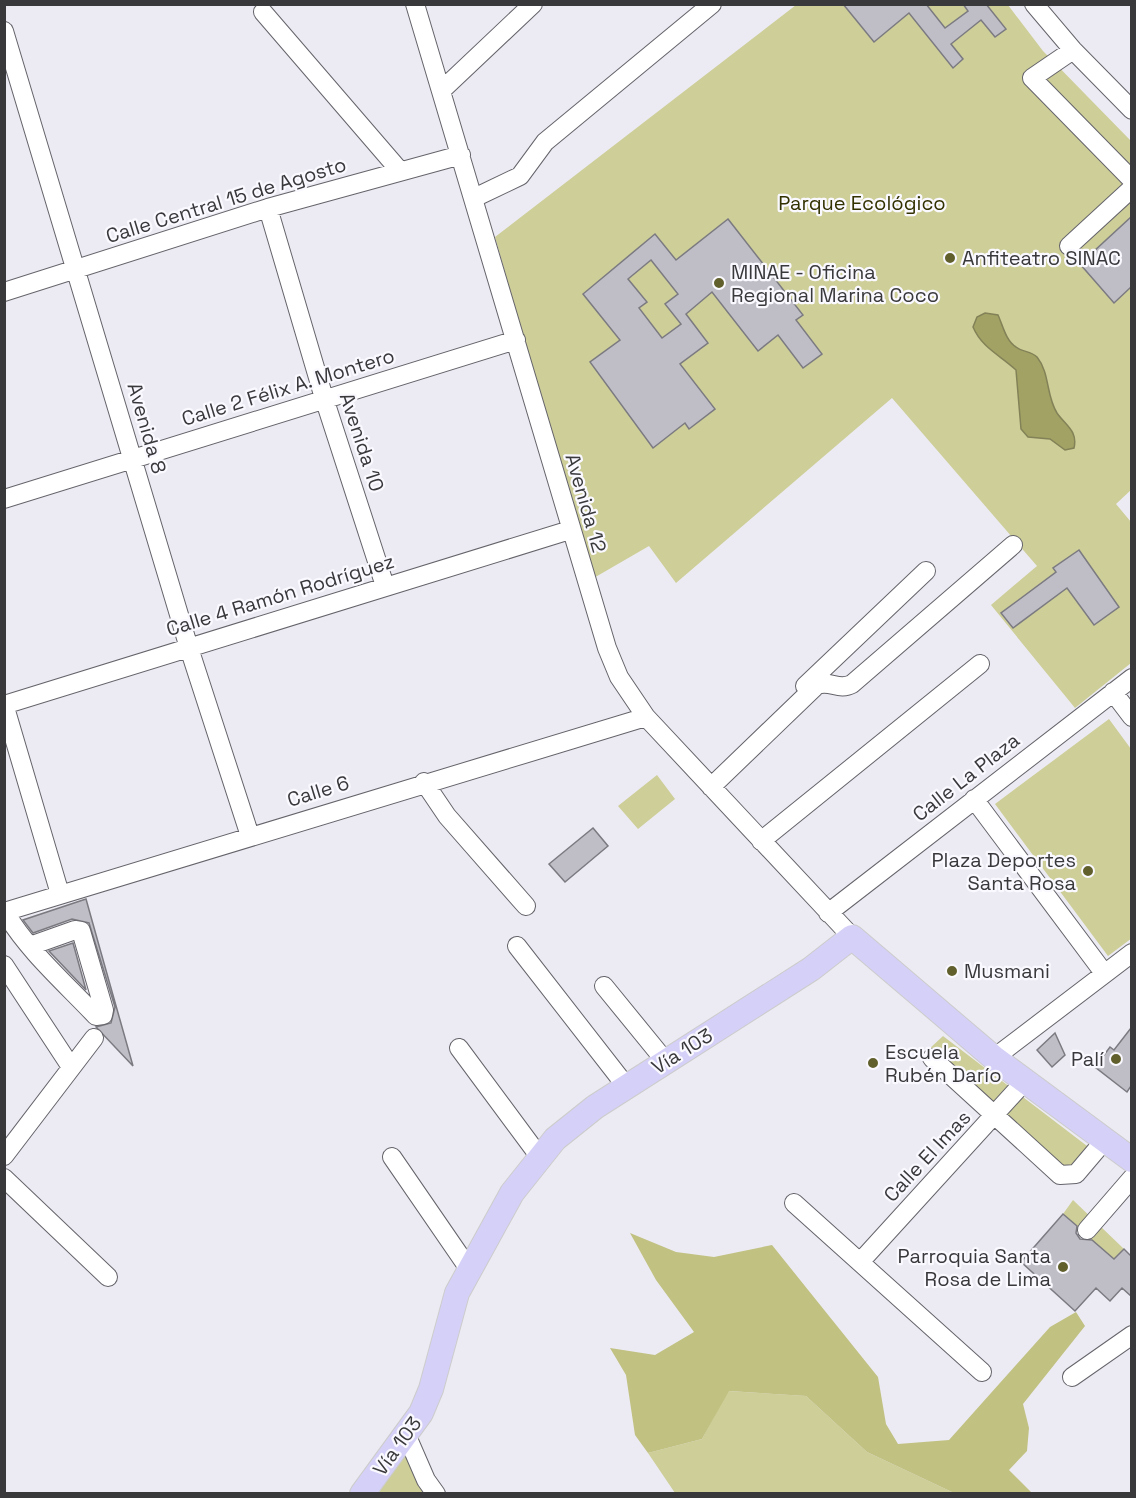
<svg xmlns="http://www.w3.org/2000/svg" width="1136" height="1498" viewBox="0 0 1136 1498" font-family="'Space Grotesk',sans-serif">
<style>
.green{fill:#cece98}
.forest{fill:#c1c182}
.water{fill:#a2a264;stroke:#828258;stroke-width:1.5}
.building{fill:#bfbec6;stroke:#7b7a81;stroke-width:1.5;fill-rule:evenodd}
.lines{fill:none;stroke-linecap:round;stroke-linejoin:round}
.minor-casing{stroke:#65646b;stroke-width:20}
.major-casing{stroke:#ccc;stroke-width:26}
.minor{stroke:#fff;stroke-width:18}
.major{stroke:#d5d0f7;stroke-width:24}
.poi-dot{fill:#61602d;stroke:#faf9ff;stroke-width:2}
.labels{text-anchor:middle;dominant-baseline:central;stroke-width:4.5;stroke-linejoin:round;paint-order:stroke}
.street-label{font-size:20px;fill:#39393c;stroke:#faf9ff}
.park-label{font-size:20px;fill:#323100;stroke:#faf9ff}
.poi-label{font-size:20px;fill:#39393c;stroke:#faf9ff;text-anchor:start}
</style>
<rect width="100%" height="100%" fill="#ecebf3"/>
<path class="green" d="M796 5H1008L1043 51 1131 141 1132 489 1116 504 1131 522V663L1075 708 991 605 1037 566 892 398 676 583 649 546 592 579 495 237Z
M1109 719 1131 749 1132 938 1108 956 995 804Z
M657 775 675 799 638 829 618 806Z
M943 1036 1091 1149 1076 1167 1063 1169 927 1051Z
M1073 1200 1124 1249 1105 1271 1101 1248 1063 1214Z
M728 1391 806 1396 867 1452 954 1493H675L648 1453 702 1439Z
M405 1453 423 1493 378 1494Z"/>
<path class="forest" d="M630 1233 676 1252 714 1257 772 1245 878 1377 886 1424 898 1444 949 1440 1050 1327 1076 1312 1085 1326 1023 1404 1029 1428 1027 1451 1009 1470 1032 1493H954L867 1452 806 1396 729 1391 702 1439 648 1453 635 1435 626 1375 610 1348 655 1355 694 1332 656 1280Z"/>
<path class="water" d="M985 313 998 315C1003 326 1006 341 1016 347 1022 352 1031 351 1037 357 1050 373 1046 396 1057 413 1066 426 1078 431 1074 448L1065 450 1050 439 1028 437 1021 429 1016 370C1000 355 982 348 973 327L977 317Z"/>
<path class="building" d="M843 4H926L945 28 968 11 963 4H986L1006 29 995 37 981 20 951 44 963 59 953 68 909 13 874 42Z
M1131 217V287L1114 303 1080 264Z
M728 219 803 315 796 320 822 354 803 368 778 335 758 351 712 292 686 314 708 343 680 364 715 409 689 429 685 423 653 448 590 362 620 340 583 294 655 234 676 260ZM651 260 678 294 665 304 681 324 662 338 639 308 647 302 628 279Z
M1079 550 1119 607 1094 625 1067 588 1013 628 1001 613 1056 572 1053 568Z
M593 828 608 846 565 882 549 864Z
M86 899 100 949 133 1066 96 1027 111 1023 115 1007 89 923 72 919 33 933 23 920Z
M73 943 86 990 49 951Z
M1131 1028V1086L1127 1092 1095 1067 1110 1047 1114 1050Z
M1055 1033 1065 1055 1052 1067 1037 1050Z
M1063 1214 1077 1226 1076 1233 1080 1239 1092 1240 1114 1259 1124 1249 1131 1256V1296L1122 1288 1110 1301 1096 1288 1075 1311 1021 1262Z"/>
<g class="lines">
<g class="minor-casing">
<path id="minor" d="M415 4 607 648 619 677 646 717 852 937
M1034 4 1073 50 1132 110
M263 12 400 171
M4 31 189 648 250 836
M1073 50 1032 78 1132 180
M442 90 533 4
M474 198 520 176 545 142 712 4
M268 208 324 398 385 586
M1069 246 1132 188
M4 292 268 208 461 155
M4 499 516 340
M805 686 926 571
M1113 692 1132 717
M4 704 60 894
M4 705 570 530
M424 782 447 816 526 906
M711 787 817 685C830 680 839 691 852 684L1013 545
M974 799 1104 973
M761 841 980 664
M4 912 646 717
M5 912C28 951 65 983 96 1016L103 1015 104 1010 81 931 75 930 30 946
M828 913 1132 678
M517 946 626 1086
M4 965 71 1067
M604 986 666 1062
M459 1048 539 1156
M932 1058 1060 1175 1076 1174 1104 1141
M994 1058 1132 953
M4 1156 94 1038
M392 1157 469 1269
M4 1178 108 1277
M794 1203 982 1372
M1087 1230 1132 1178
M861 1261 1025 1081
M1072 1377 1132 1335
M406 1434 426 1480 436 1494"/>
</g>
<g class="major-casing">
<path id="major" d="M362 1494 421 1413 431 1389 457 1293 512 1193 555 1139 595 1107 811 969 852 937 994 1058 1132 1160"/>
</g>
<use href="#minor" class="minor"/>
<use href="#major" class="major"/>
</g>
<g class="poi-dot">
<circle cx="950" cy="258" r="6"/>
<circle cx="719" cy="283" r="6"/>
<circle cx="1088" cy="871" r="6"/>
<circle cx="952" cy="971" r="6"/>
<circle cx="1116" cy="1059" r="6"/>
<circle cx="873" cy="1063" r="6"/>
<circle cx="1063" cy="1267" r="6"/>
</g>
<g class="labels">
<g class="street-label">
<text transform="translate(226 200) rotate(-17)">Calle Central 15 de Agosto</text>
<text transform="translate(288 387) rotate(-17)">Calle 2 Félix A. Montero</text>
<text transform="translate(147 428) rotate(74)">Avenida 8</text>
<text transform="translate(362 442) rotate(72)">Avenida 10</text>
<text transform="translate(586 503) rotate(74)">Avenida 12</text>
<text transform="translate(280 595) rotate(-17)">Calle 4 Ramón Rodríguez</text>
<text transform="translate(966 777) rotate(-38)">Calle La Plaza</text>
<text transform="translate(318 791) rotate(-17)">Calle 6</text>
<text transform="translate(682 1051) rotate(-32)">Vía 103</text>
<text transform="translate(927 1156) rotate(-47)">Calle El Imas</text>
<text transform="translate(397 1446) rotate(-54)">Vía 103</text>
</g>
<g class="park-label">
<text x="862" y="203">Parque Ecológico</text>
</g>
<g class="poi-label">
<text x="962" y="258">Anfiteatro SINAC</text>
<text x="731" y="272">MINAE - Oficina<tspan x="731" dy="23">Regional Marina Coco</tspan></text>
<text x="1076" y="860" text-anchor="end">Plaza Deportes<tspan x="1076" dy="23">Santa Rosa</tspan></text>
<text x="964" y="971">Musmani</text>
<text x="885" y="1052">Escuela<tspan x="885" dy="23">Rubén Darío</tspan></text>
<text x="1104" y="1059" text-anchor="end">Palí</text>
<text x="1051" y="1256" text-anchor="end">Parroquia Santa<tspan x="1051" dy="23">Rosa de Lima</tspan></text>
</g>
</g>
<rect width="1136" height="1498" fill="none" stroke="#39393c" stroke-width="12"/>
</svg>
